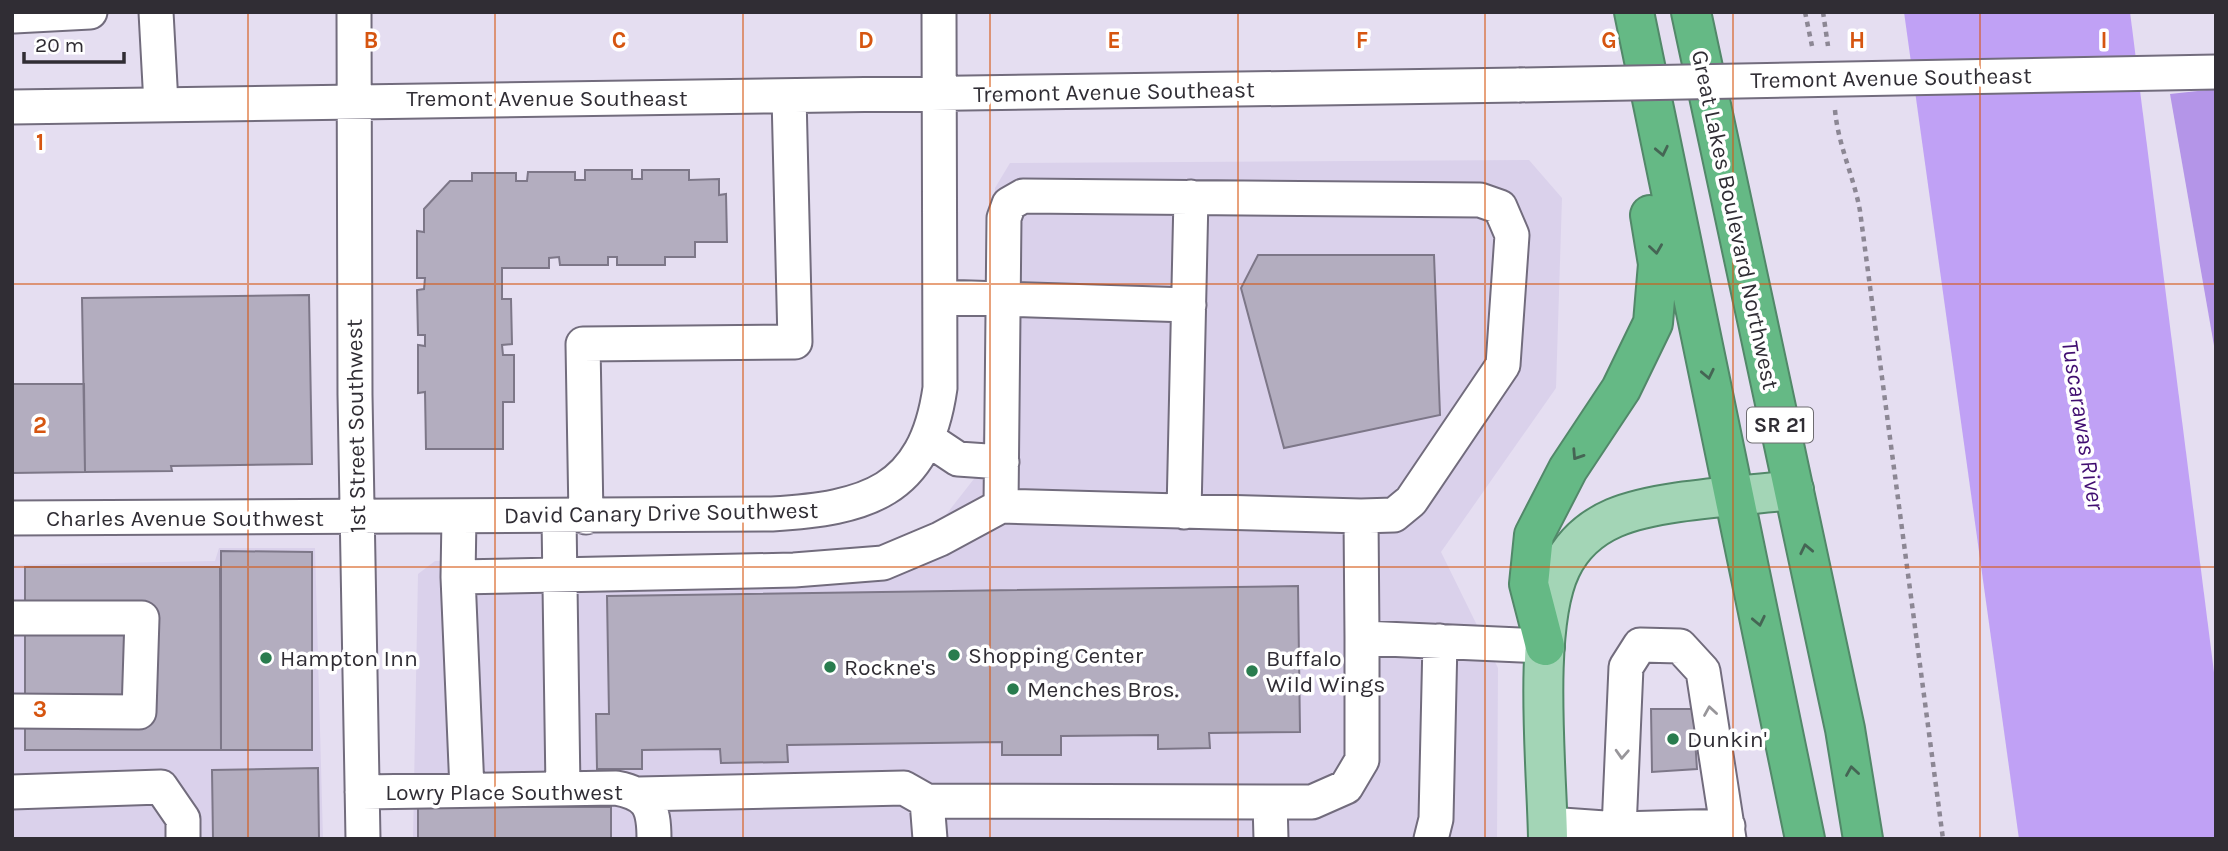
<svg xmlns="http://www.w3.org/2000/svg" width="2228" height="851" viewBox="0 0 2228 851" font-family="Karla,sans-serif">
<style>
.built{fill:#dad1eb}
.forest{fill:#b495e8}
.water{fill:#c0a1f5}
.building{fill:#b3adbf;stroke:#7d7788;stroke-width:2}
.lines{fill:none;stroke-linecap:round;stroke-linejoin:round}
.minor-casing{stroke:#726c7d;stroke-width:37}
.major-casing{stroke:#528869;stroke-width:42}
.highway-casing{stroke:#528869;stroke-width:42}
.path{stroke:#8c8794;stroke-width:4.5;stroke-dasharray:5 5;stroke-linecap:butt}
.minor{stroke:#fff;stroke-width:33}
.major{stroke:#a3d5b6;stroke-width:38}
.highway{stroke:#65b985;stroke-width:38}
.minor-bridge-casing{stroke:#726c7d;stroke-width:37;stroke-linecap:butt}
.minor-bridge{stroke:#fff;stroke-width:33}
.oneway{stroke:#456554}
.oneway2{stroke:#98969a}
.grid{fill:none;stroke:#d65510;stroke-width:2;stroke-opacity:0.55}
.poi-dot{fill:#297c4e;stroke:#fff;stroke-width:2.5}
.labels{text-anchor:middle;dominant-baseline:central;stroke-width:7;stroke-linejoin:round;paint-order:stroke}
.shield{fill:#fff;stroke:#6e6c71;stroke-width:2}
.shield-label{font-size:21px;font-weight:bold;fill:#302d34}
.street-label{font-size:23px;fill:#302d34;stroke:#fff}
.poi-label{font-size:23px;fill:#302d34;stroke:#fff;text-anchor:start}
.water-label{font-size:24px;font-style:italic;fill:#410e71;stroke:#fff}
.grid-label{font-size:23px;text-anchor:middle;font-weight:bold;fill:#d65510;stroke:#fff;stroke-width:7;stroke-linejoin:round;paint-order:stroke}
</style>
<rect width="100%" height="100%" fill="#e5def1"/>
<path class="built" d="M1529 160 1562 198 1556 388 1441 552 1498 668 1497 839H413L418 574 435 561 879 555 934 530 977 475 989 393 995 188 1010 163Z
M219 548H315L323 839H12V565L215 561Z"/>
<path class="forest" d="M2216 89V357L2170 94Z"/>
<path class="water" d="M1904 12H2130L2216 688V839H2019Z"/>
<path class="building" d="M585 170H632V179H642V170H689V180L719 179V195L726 194 727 242H695V257H665V265H617V257H608V265H560L559 257 549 258V268H502V299H511L512 344 502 345 503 355H514V402H503V449H426L425 392 418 393V345L425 346V335H418L417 290 424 289 425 278H417V231L424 232V209L450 181H472V173H516V181H527L528 172H575V180H585Z
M1258 255H1434L1440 415 1284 448 1241 288Z
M309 295 312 464 171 466 172 471 85 472 82 298Z
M12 384H84L85 472 12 473Z
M221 551 312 552V750H221Z
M25 567H220L221 750H25Z
M1298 586 1300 732 1209 733 1210 748 1158 749V735L1061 736V755H1002V742L787 745 788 762 721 763 720 749 642 750V769H597L596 714H609L607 596Z
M1651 709H1693L1697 769 1652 772Z
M318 768 319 839H213L212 770Z
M418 807H611V839H418Z"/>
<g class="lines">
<g class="minor-casing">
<path id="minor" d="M14 12V16L90 12
M156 12 161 104
M354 12 355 395 363 839
M12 107 1519 85
M940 297 1189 305
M928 439 958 459 1002 462
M1184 512 1191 197
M1361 516 1394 515 1411 501 1503 365 1512 235 1500 207 1480 200 1023 196 1009 204 1004 218 1001 506 1361 516 1362 638
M586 517 583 344 795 342 789 96
M12 518 772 514C866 508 925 493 940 388L939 12
M559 518 563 789
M458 577 459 517
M12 618H142L139 712 12 711
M467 790 458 577 794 570 883 563 940 539 1001 506
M12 792 161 787 183 819V839
M362 792 616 788C648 794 654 806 654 839
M639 794 904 788 927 801 930 839
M927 801 1270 802
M1548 824 1619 829 1728 826
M1619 829 1626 667 1640 645 1680 646 1703 671 1729 839
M1271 839 1270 802H1312L1346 787 1362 760V638L1545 646
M1431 839 1436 819 1440 641"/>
</g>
<g class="major-casing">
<path id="major" d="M1548 839C1547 769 1532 628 1561 568 1572 545 1591 528 1614 518 1658 499 1744 496 1794 490"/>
</g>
<g class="highway-casing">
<path id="highway" d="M1634 12 1805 839
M1691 12 1845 729 1863 839
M1545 646 1529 584 1534 535 1568 469 1621 389 1653 323 1658 264 1650 215"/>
</g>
<path class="path" d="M1805 12 1812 46
M1823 12 1828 46
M1835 110C1838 145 1854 177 1860 211L1943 839"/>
<use href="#minor" class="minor"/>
<use href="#major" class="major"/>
<use href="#highway" class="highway"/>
<g class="minor-bridge-casing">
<path id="minor-bridge" d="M1519 85 2216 72"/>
</g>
<use href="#minor-bridge" class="minor-bridge"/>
</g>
<defs><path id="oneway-chevron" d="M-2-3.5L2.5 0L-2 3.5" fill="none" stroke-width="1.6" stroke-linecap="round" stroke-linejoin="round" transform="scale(1.75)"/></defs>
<g class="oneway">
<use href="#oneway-chevron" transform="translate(1662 151) rotate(78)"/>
<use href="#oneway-chevron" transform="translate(1656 249) rotate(82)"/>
<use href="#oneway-chevron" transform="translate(1708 374) rotate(78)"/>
<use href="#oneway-chevron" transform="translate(1577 455) rotate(123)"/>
<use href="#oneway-chevron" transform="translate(1806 549) rotate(-102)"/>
<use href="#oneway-chevron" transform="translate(1759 621) rotate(78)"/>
<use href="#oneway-chevron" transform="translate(1852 771) rotate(-99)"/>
</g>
<g class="oneway2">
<use href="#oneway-chevron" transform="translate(1710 711) rotate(-99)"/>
<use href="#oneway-chevron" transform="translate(1622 754) rotate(93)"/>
</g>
<path class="grid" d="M248 12V839M495 12V839M743 12V839M990 12V839M1238 12V839M1485 12V839M1733 12V839M1980 12V839M12 284H2216M12 567H2216"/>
<g class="poi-dot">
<circle cx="954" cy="655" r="7"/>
<circle cx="266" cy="658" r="7"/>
<circle cx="830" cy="667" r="7"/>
<circle cx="1252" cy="671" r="7"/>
<circle cx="1013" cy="689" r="7"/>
<circle cx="1673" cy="739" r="7"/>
</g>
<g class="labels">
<rect class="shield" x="1747" y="407.5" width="66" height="35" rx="5"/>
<g class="shield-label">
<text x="1780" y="425">SR 21</text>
</g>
<g class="street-label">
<text transform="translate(1891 78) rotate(-1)">Tremont Avenue Southeast</text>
<text transform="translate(1114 92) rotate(-1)">Tremont Avenue Southeast</text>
<text x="547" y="98">Tremont Avenue Southeast</text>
<text transform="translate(1735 220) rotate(78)">Great Lakes Boulevard Northwest</text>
<text transform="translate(356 426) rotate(-91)">1st Street Southwest</text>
<text transform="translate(661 513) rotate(-1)">David Canary Drive Southwest</text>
<text x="185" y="518">Charles Avenue Southwest</text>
<text x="504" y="792">Lowry Place Southwest</text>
</g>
<g class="poi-label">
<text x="968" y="655">Shopping Center</text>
<text x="280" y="658">Hampton Inn</text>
<text x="1266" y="658">Buffalo<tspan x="1266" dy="26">Wild Wings</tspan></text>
<text x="844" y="667">Rockne's</text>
<text x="1027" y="689">Menches Bros.</text>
<text x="1687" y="739">Dunkin'</text>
</g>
<g class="water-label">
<text transform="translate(2083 425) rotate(81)">Tuscarawas River</text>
</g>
</g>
<g class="grid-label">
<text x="371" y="48">B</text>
<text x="619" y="48">C</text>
<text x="866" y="48">D</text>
<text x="1114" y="48">E</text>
<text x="1362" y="48">F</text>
<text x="1609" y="48">G</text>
<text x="1857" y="48">H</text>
<text x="2104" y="48">I</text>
<text x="40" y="150">1</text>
<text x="40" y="433">2</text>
<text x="40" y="717">3</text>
</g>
<rect width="2228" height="851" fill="none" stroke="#302d34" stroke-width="28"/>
<path d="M24 52v10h100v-10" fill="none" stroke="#302d34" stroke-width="3.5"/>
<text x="35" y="52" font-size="21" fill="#302d34" stroke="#ffffff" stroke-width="5" paint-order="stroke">20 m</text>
</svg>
